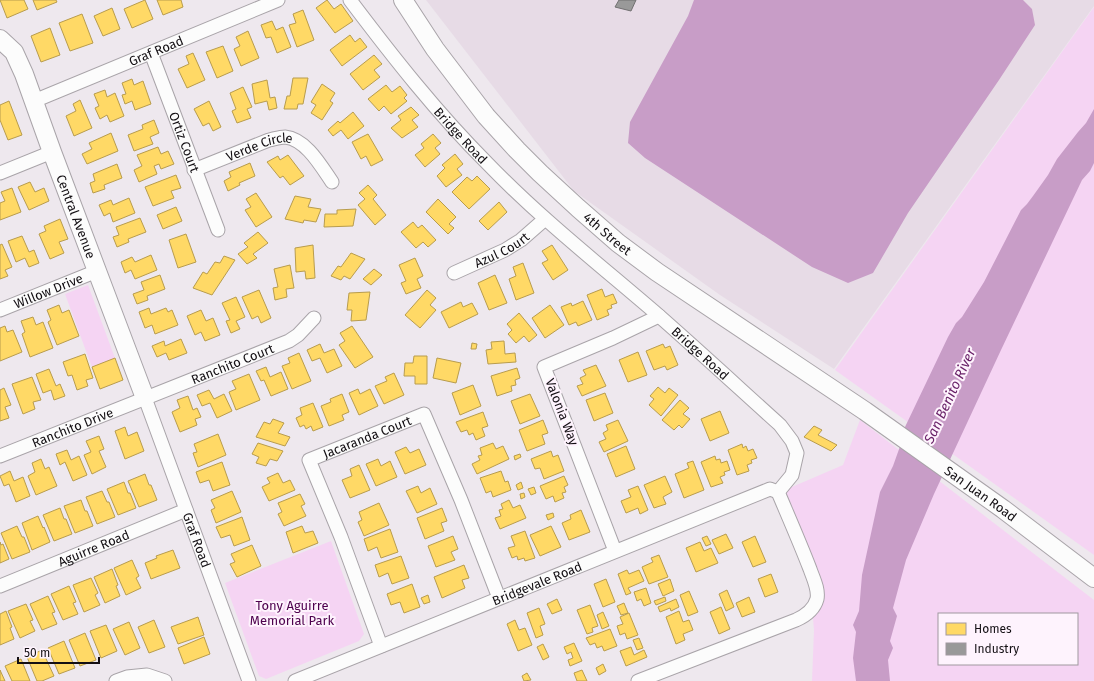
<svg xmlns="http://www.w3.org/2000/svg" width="1094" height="681" viewBox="0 0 1094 681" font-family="'Fira Sans',sans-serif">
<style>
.built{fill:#e7dbe6}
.green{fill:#f5d4f3;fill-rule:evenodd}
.water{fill:#c89dc7}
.homes{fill:#ffd966;stroke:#b89c4d}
.industry{fill:#999;stroke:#717071}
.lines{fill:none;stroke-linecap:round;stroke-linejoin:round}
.street-casing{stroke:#a9a4a9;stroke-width:15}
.secondary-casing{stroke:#a9a4a9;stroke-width:20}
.street{stroke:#fcfcfc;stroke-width:13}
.secondary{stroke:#fcfcfc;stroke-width:18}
.labels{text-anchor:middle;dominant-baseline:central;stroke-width:4;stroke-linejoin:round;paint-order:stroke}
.street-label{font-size:13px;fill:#130f13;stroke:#fef3fd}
.park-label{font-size:13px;fill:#4e024e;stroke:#fef3fd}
.water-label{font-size:14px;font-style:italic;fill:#6a2369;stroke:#fef3fd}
</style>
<rect width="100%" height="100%" fill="#eee8ee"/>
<path class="built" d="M426 0H1094V6L834 369 720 295 574 191Z"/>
<path class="green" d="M1094 7V555L835 370Z
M88 285 123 380 100 389 65 294Z
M860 420 1094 600V681H812L814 630 813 618 818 611 785 490 843 465ZM939 614H1077V664H939Z
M331 541 364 634 359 641 266 679 259 676 225 583Z"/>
<path class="water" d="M694 0H1023L1032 9 1035 25 999 80 908 213 873 273 848 283 812 267 645 158 628 143 630 122 688 16Z
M1094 109V163L1090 171 1082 180 1001 350 934 494 906 560 893 608 897 616 890 641 893 648 888 660 890 681H856L853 658 856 632 853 625 859 611 862 575 880 492 893 466 903 438 905 427 948 337 956 323 962 317 984 282 1021 210 1027 204 1033 196 1048 175 1057 159 1078 132 1086 123Z"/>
<path class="homes" d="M0 0H24L28 9 7 18Z
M33 0H56L57 2 37 10Z
M145 0 153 19 132 28 124 9Z
M157 0H181L183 7 163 15Z
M327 0 334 9 341 4 353 21 335 33 316 8Z
M112 8 120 29 103 36 94 16Z
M303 10 314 40 297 47 289 25 296 23 293 14Z
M82 14 93 43 70 51 59 23Z
M272 21 276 30 283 27 291 47 277 53 271 37 266 38 261 25Z
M50 28 60 55 41 62 31 36Z
M248 31 259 58 241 66 234 49 240 46 236 37Z
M350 35 355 42 360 38 367 47 342 66 330 50Z
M223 46 233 71 217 78 206 52Z
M193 53 205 80 187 88 178 69 189 64 186 56Z
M374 55 382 64 374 70 380 77 363 90 350 74Z
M293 78H308L303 104H298L297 109H284L287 96H290Z
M132 79 134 85 143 81 151 104 135 110 132 101 125 104 122 95 126 94 122 83Z
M267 80 270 98 275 97 277 108 269 110 267 101 255 104 252 84Z
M322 84 335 93 330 101 333 103 322 120 311 113 316 105 311 102Z
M386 85 392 92 400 86 407 95 404 98 407 101 391 114 384 106 379 111 368 99Z
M243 87 252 107 247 109 251 118 237 123 232 111 236 109 230 93Z
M105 90 107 97 115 93 124 116 110 122 107 115 100 119 95 108 99 106 94 94Z
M80 100 92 128 74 136 66 116 76 111 73 104Z
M9 101 22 135 8 140 0 120V105Z
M209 101 221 127 213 131 209 123 203 126 194 109Z
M411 107 419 115 412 120 418 127 402 138 391 128 401 120 398 116Z
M353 112 364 126 348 139 341 130 333 136 328 130 338 121 340 123Z
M154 120 159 133 150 137 153 144 134 151 128 135 143 129 142 125Z
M111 133 118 151 87 164 82 154 92 149 89 143Z
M368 134 383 160 371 166 366 156 361 159 352 142Z
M433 134 441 143 435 148 440 154 425 167 415 155 424 148 421 144Z
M158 147 161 154 168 151 174 164 161 169 159 164 154 166 157 174 139 182 134 170 142 166 137 155Z
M455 154 463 164 457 169 462 175 446 187 437 176 445 168 442 165Z
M288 155 304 176 290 185 283 176 280 178 267 162 278 156 280 160Z
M250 163 255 176 239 183 240 185 228 191 224 181 231 177 229 172Z
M117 164 122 178 104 185 105 189 93 193 90 183 95 181 93 174Z
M176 175 181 188 171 191 174 198 153 206 145 187Z
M477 176 490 189 469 209 452 192 467 177 472 181Z
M30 182 35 192 44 188 49 201 29 210 18 187Z
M368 185 377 195 373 199 386 215 375 225 358 205 365 199 359 193Z
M12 188 21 212 0 220V203L5 201 1 192Z
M256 193 272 217 256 227 245 210 251 207 246 199Z
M295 196 311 199 308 207 321 209 316 222 304 220 303 223 285 219Z
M129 198 135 213 113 222 110 213 104 216 99 205 111 200 113 205Z
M438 199 456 217 449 224 454 228 448 234 426 212Z
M499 202 507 212 488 230 479 221Z
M176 207 182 221 163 229 157 215Z
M356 209 353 226 324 227 325 214H337V210Z
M140 218 146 232 128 239 129 242 117 247 113 237 119 235 116 227Z
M60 219 68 239 59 242 64 253 50 259 39 234 46 231 44 226Z
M413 222 418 228 422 225 436 240 428 247 423 242 416 248 401 232Z
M258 232 268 243 253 254 257 258 247 264 238 254 248 247 244 243Z
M186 234 196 262 178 268 169 240Z
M22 236 29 252 34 250 39 263 29 267 25 258 16 262 8 241Z
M2 244 12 267 5 270 8 276 0 279V245Z
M313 245 315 278 306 279 305 271 296 272 295 248Z
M552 245 568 270 553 280 542 263 548 260 542 251Z
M351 253 365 259 350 279 344 276 341 280 331 276 338 266 341 267Z
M151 255 157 270 135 279 131 270 125 273 121 262 132 257 135 262Z
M224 256 235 260 212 295 193 288 203 272 207 274 215 262 220 263Z
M415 258 423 276 417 279 421 288 406 294 401 283 406 281 399 265Z
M523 263 534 293 516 300 509 279 516 276 513 267Z
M290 265 294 288 286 289 287 297 275 300 273 288 278 287 274 269Z
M374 269 382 275 371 285 363 279Z
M160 275 165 289 147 296 148 300 137 304 133 294 144 290 141 282Z
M495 275 507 303 489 310 478 283Z
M602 289 605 297 613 294 617 303 611 305 612 308 607 310 609 315 597 320 587 295Z
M259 290 271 318 261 323 258 316 252 319 242 297Z
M427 290 436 298 430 305 436 310 420 328 405 315Z
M370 292 366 320 351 321 352 310H347L349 293Z
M236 297 245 317 236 321 240 329 231 333 226 321 230 320 222 303Z
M583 301 592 320 578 326 576 322 569 325 561 307 571 303 572 306Z
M461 302 463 307 472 303 478 314 449 328 441 312Z
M59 305 62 313 69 310 79 336 57 345 48 322 51 320 47 310Z
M550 305 564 325 545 338 532 318Z
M149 308 151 314 166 308 168 312 172 310 178 325 155 334 152 325 145 328 139 312Z
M201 310 206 321 213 318 220 335 205 341 201 332 195 335 187 316Z
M519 313 537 335 529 342 524 336 516 343 508 334 512 330 507 324Z
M33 317 36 325 43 322 53 348 30 357 22 334 25 332 21 321Z
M5 326 7 332 13 330 22 352 0 361V328Z
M352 326 373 357 355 368 339 345 345 341 340 333Z
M181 339 187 353 169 360 166 353 157 357 152 346 164 341 165 346Z
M504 341 505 354 515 353 516 362 488 364 486 350 492 349 491 342Z
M472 343 477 344 476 349H471Z
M320 344 324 353 334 349 342 366 327 373 320 358 312 361 307 350Z
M663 344 665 348 670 346 678 365 667 370 665 366 654 370 646 351Z
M638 352 647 375 628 382 619 360Z
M299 353 311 381 292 389 282 366 290 363 288 358Z
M85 354 93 378 86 380 88 386 77 390 72 375 68 376 63 362Z
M414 356H427V384H415V376H404L405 363H413Z
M115 358 123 380 100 389 92 367Z
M437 358 461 363 456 383 433 378Z
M596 365 606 386 582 396 577 386 583 384 580 378 586 375 583 370Z
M266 367 270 377 281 372 288 389 271 396 264 380 261 381 256 371Z
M517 368 520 378 515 380 516 385 511 386 512 391 497 396 491 376Z
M49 369 56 386 60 384 65 396 54 400 51 390 43 393 36 374Z
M394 373 404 395 384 404 375 386 387 381 385 377Z
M249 374 260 400 236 410 229 392 236 389 232 381Z
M32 377 41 400 33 402 35 409 23 414 12 384Z
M473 385 481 406 460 415 452 393Z
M658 387 665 393 669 388 678 395 661 416 649 405 654 399 650 396Z
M4 388 11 405 5 407 9 418 0 421V390Z
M358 389 360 394 370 389 378 406 359 415 349 393Z
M209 390 214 399 224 394 232 411 217 418 210 403 202 406 197 395Z
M605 393 613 413 594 421 586 400Z
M342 394 349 412 342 415 344 420 329 426 321 406 331 402 330 399Z
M530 394 540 416 520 424 511 401Z
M188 396 193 410 197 408 201 417 195 419 197 425 180 432 172 412 180 408 177 400Z
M680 400 689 408 683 414 690 419 682 428 679 425 674 430 662 420Z
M313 403 323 427 313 431 311 426 306 429 304 425 300 427 296 418 302 415 300 408Z
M720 411 729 433 710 441 701 419Z
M483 412 488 426 482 428 485 436 476 440 473 433 469 435 467 430 461 432 456 422Z
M273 419 284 423 278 433 290 437 285 446 256 437 264 422 270 424Z
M543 420 548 433 542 435 545 444 527 451 519 430Z
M618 420 628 441 604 452 599 442 606 439 603 433 608 430 606 425Z
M814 426 822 430 818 435 837 445 831 451 804 437Z
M125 427 128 436 137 432 144 451 125 459 115 431Z
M218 434 226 455 198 467 193 453 197 452 194 444Z
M99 436 104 449 99 451 106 467 92 474 84 455 91 452 86 441Z
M258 443 283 451 277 461 270 459 266 466 256 463 259 457 252 454Z
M493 443 496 449 503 446 509 459 477 474 472 464 480 460 478 456 482 455 480 448Z
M742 444 743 448 746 446 748 451 753 449 757 458 751 460 752 463 747 465 749 471 737 475 728 450Z
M626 446 635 469 616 477 607 454Z
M406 447 410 453 419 449 426 465 405 474 395 452Z
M67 450 71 460 79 456 87 475 73 481 65 462 60 465 56 454Z
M551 451 553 457 558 455 564 471 544 479 540 468 535 469 531 459Z
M520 454 521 457 515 460 514 456Z
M715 456 716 460 720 459 721 463 727 461 730 470 724 472 725 475 720 477 723 483 711 487 701 462Z
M41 459 45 469 49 467 57 486 36 495 28 476 35 472 32 463Z
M378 459 381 466 390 461 397 477 376 486 366 464Z
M693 461 704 490 684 498 675 474 689 468 687 463Z
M222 462 230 485 213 491 209 480 200 483 196 472Z
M359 465 370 490 350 498 342 480 352 476 350 469Z
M10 471 14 481 23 477 30 496 16 502 9 484 4 486 0 476Z
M501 471 505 482 508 481 511 490 493 497 491 491 486 493 480 478Z
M278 473 283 483 290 480 295 490 269 501 262 487 270 483 267 478Z
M145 474 149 485H151L157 500 139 507 128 481Z
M564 476 568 485 564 487 566 492 562 493 564 498 555 502 553 496 546 499 540 486Z
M665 476 672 492 663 497 666 504 654 508 644 485Z
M124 482 128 493H130L136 508 118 515 107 489Z
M521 482 523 488 518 490 516 485Z
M418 486 421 493 430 488 437 504 417 513 406 491Z
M638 486 648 510 640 514 638 508 626 513 621 501 631 497 628 490Z
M534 487 536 493 531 495 528 489Z
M102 491 107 502H109L115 517 97 524 86 497Z
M232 491 241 512 216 523 211 510 215 508 211 500Z
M524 493 525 497 521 499 520 494Z
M300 494 305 504 301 506 306 516 284 526 278 514 282 512 278 503Z
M81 500 85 511H87L93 526 75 533 64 506Z
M509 500 513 508 520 505 526 518 500 529 495 518 501 516 499 510 503 509 501 504Z
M379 503 389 525 364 536 358 522 362 520 359 512Z
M60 508 64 519H66L72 534 54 541 43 515Z
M442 508 447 521 441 523 444 531 425 539 417 518Z
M581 510 590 532 569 540 562 523 571 519 570 515Z
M553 513 554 517 548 520 546 515Z
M38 516 43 528 44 527 50 542 32 550 22 523Z
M242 517 250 540 234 546 230 535 221 538 216 527Z
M17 526 22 537H24L30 552 12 559 1 533Z
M302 526 305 533 313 531 318 543 293 553 286 532Z
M551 526 561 547 540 556 530 535Z
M390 529 398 552 381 558 377 547 368 551 364 539Z
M525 531 535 558 525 561 524 558 518 560 517 556 512 558 508 548 515 546 511 536Z
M726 534 733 548 719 554 712 540Z
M453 536 458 549 451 552 455 560 436 567 428 546Z
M707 536 711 544 706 546 702 538Z
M755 536 766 562 753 567 742 542Z
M0 542 1 545 3 544 9 559 0 563Z
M700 542 704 551 711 548 718 563 696 572 686 548Z
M252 545 261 566 237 577 230 564 235 562 231 554Z
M173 550 180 568 151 579 145 563 157 558 156 556Z
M659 555 668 577 649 584 642 567 653 562 651 558Z
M401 556 409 578 392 584 388 573 379 577 375 565Z
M132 560 139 576 136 578 141 588 126 595 114 568Z
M464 565 469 578 462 580 465 588 442 598 434 577Z
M112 569 118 585 116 586 120 596 105 603 94 577Z
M627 570 629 574 639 570 644 581 628 588 631 593 626 595 618 574Z
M771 574 778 592 765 597 758 579Z
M91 578 98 593 95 595 100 605 84 612 73 585Z
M606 579 615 602 603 607 594 584Z
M670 579 674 591 663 596 658 584Z
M412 584 420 607 404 613 400 602 391 605 387 594Z
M69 586 76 602 73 603 78 614 63 620 51 594Z
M646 588 651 603 644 606 641 599 637 601 634 592Z
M727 590 734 607 726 611 719 594Z
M689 591 698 612 688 616 680 595Z
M428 595 430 602 424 604 421 598Z
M48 596 55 612 52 613 57 624 42 630 30 604Z
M665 597 666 601 656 605 654 601Z
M749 597 755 612 742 617 736 603Z
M557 599 562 610 552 614 547 604Z
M676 599 679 607 671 611 670 608 660 612 658 607Z
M624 603 628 613 621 615 617 606Z
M26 604 33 620 30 621 35 631 20 638 8 611Z
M590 605 598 626 592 628 593 632 587 634 577 610Z
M721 607 730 629 719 634 710 612Z
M539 608 545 624 540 626 543 635 536 638 527 613Z
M6 611 12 627 10 628 14 639 0 645V614Z
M679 611 683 622 689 620 693 630 683 634 685 640 676 644 666 617Z
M603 612 609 626 602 629 597 615Z
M629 613 638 635 627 639 625 633 620 635 617 626 623 624 620 617Z
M198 617 204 635 178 644 171 627Z
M154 620 165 647 149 653 138 627Z
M515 620 519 630 525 628 532 645 518 651 507 624Z
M129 622 140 648 125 655 113 629Z
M106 625 117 651 101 658 90 631Z
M610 629 617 646 604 651 602 646 597 648 595 643 590 645 586 638Z
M85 633 96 660 80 666 69 640Z
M204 637 210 654 184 664 178 648Z
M639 638 643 648 637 650 633 640Z
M64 641 75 668 59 674 48 648Z
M574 643 582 661 570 666 568 660 573 658 571 652 567 654 564 647Z
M543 644 549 657 543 660 537 647Z
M631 647 634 655 644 650 647 657 626 666 620 651Z
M42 650 54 676 42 681H37L27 657Z
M21 659 30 681H12L5 666Z
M603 664 606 671 599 675 596 668Z
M0 670 5 681H0Z
M582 670 587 681H577L574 673Z
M527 673 531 680 524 681 522 676Z"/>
<path class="industry" d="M619 0H636L631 11 615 7Z"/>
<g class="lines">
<g class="street-casing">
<g id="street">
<path id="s1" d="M350 0C393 57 437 113 487 163 540 218 600 265 658 315 699 351 739 388 780 425L792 441 797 453 792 475 778 492"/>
<path id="s2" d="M151 53 218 230"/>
<path id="s3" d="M34 101 278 0"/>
<path id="s4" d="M194 170 269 140C274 139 280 137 285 137 306 139 321 166 332 182"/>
<path d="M0 173 52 152"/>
<path id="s5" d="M454 273 505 250 521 240 545 219"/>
<path id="s6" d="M0 310 97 271"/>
<path id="s7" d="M145 398 249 681"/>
<path id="s8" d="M0 456 289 341 298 335 314 318"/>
<path d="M615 551 544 367 613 338 659 316"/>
<path id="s9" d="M0 586 186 510"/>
<path id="s10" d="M381 646 341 537 309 460 424 414 461 500 499 598"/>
<path d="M116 681 127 677 147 675 165 681"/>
<path id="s11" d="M295 681 770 489 778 492"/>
<path d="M638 681 796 620C805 616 814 610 817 599 819 589 813 578 810 569 800 543 789 518 778 492"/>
</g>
</g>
<g class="secondary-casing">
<g id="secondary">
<path id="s12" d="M403 0 435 49 486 116 517 150 540 173 578 208 618 243 657 272 865 411 1003 509 1094 578"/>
<path id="s13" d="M0 39 14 52 24 74 52 152 145 398"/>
</g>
</g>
<use href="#street" class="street"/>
<use href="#secondary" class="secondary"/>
</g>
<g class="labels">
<g class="street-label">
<text stroke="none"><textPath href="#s3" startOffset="132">Graf Road</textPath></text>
<text stroke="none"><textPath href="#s1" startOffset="175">Bridge Road</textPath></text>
<text stroke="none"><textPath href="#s2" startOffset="95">Ortiz Court</textPath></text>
<text stroke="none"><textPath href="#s4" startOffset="70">Verde Circle</textPath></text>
<text stroke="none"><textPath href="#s13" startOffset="195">Central Avenue</textPath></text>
<text stroke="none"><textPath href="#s12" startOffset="312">4th Street</textPath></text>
<text stroke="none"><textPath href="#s5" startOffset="53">Azul Court</textPath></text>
<text stroke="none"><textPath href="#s6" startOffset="52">Willow Drive</textPath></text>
<text stroke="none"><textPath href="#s1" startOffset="499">Bridge Road</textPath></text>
<text stroke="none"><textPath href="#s8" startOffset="250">Ranchito Court</textPath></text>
<text transform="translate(562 412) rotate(69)">Valonia Way</text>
<text stroke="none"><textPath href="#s8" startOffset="78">Ranchito Drive</textPath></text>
<text stroke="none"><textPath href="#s10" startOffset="262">Jacaranda Court</textPath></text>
<text stroke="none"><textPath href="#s12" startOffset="767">San Juan Road</textPath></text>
<text stroke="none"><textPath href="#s7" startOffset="151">Graf Road</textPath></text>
<text stroke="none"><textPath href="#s9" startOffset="101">Aguirre Road</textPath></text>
<text stroke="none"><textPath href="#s11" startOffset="261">Bridgevale Road</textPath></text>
</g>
<g class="park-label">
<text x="292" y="605">Tony Aguirre<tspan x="292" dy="15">Memorial Park</tspan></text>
</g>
<g class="water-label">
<text transform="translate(950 396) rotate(-65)">San Benito River</text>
</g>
</g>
<rect x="938" y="613" width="140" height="52" fill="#fef3fd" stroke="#a0989f"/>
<rect x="946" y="623" width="20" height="12" fill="#ffd966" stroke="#a0989f"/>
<text x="974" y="633" font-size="12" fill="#130f13">Homes</text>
<rect x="946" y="643" width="20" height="12" fill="#999999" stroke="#a0989f"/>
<text x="974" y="653" font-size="12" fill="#130f13">Industry</text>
<path d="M18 657v6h81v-6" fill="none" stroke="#130f13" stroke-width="2"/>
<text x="24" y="657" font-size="12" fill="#130f13" stroke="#fef3fd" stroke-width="3" paint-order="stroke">50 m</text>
</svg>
